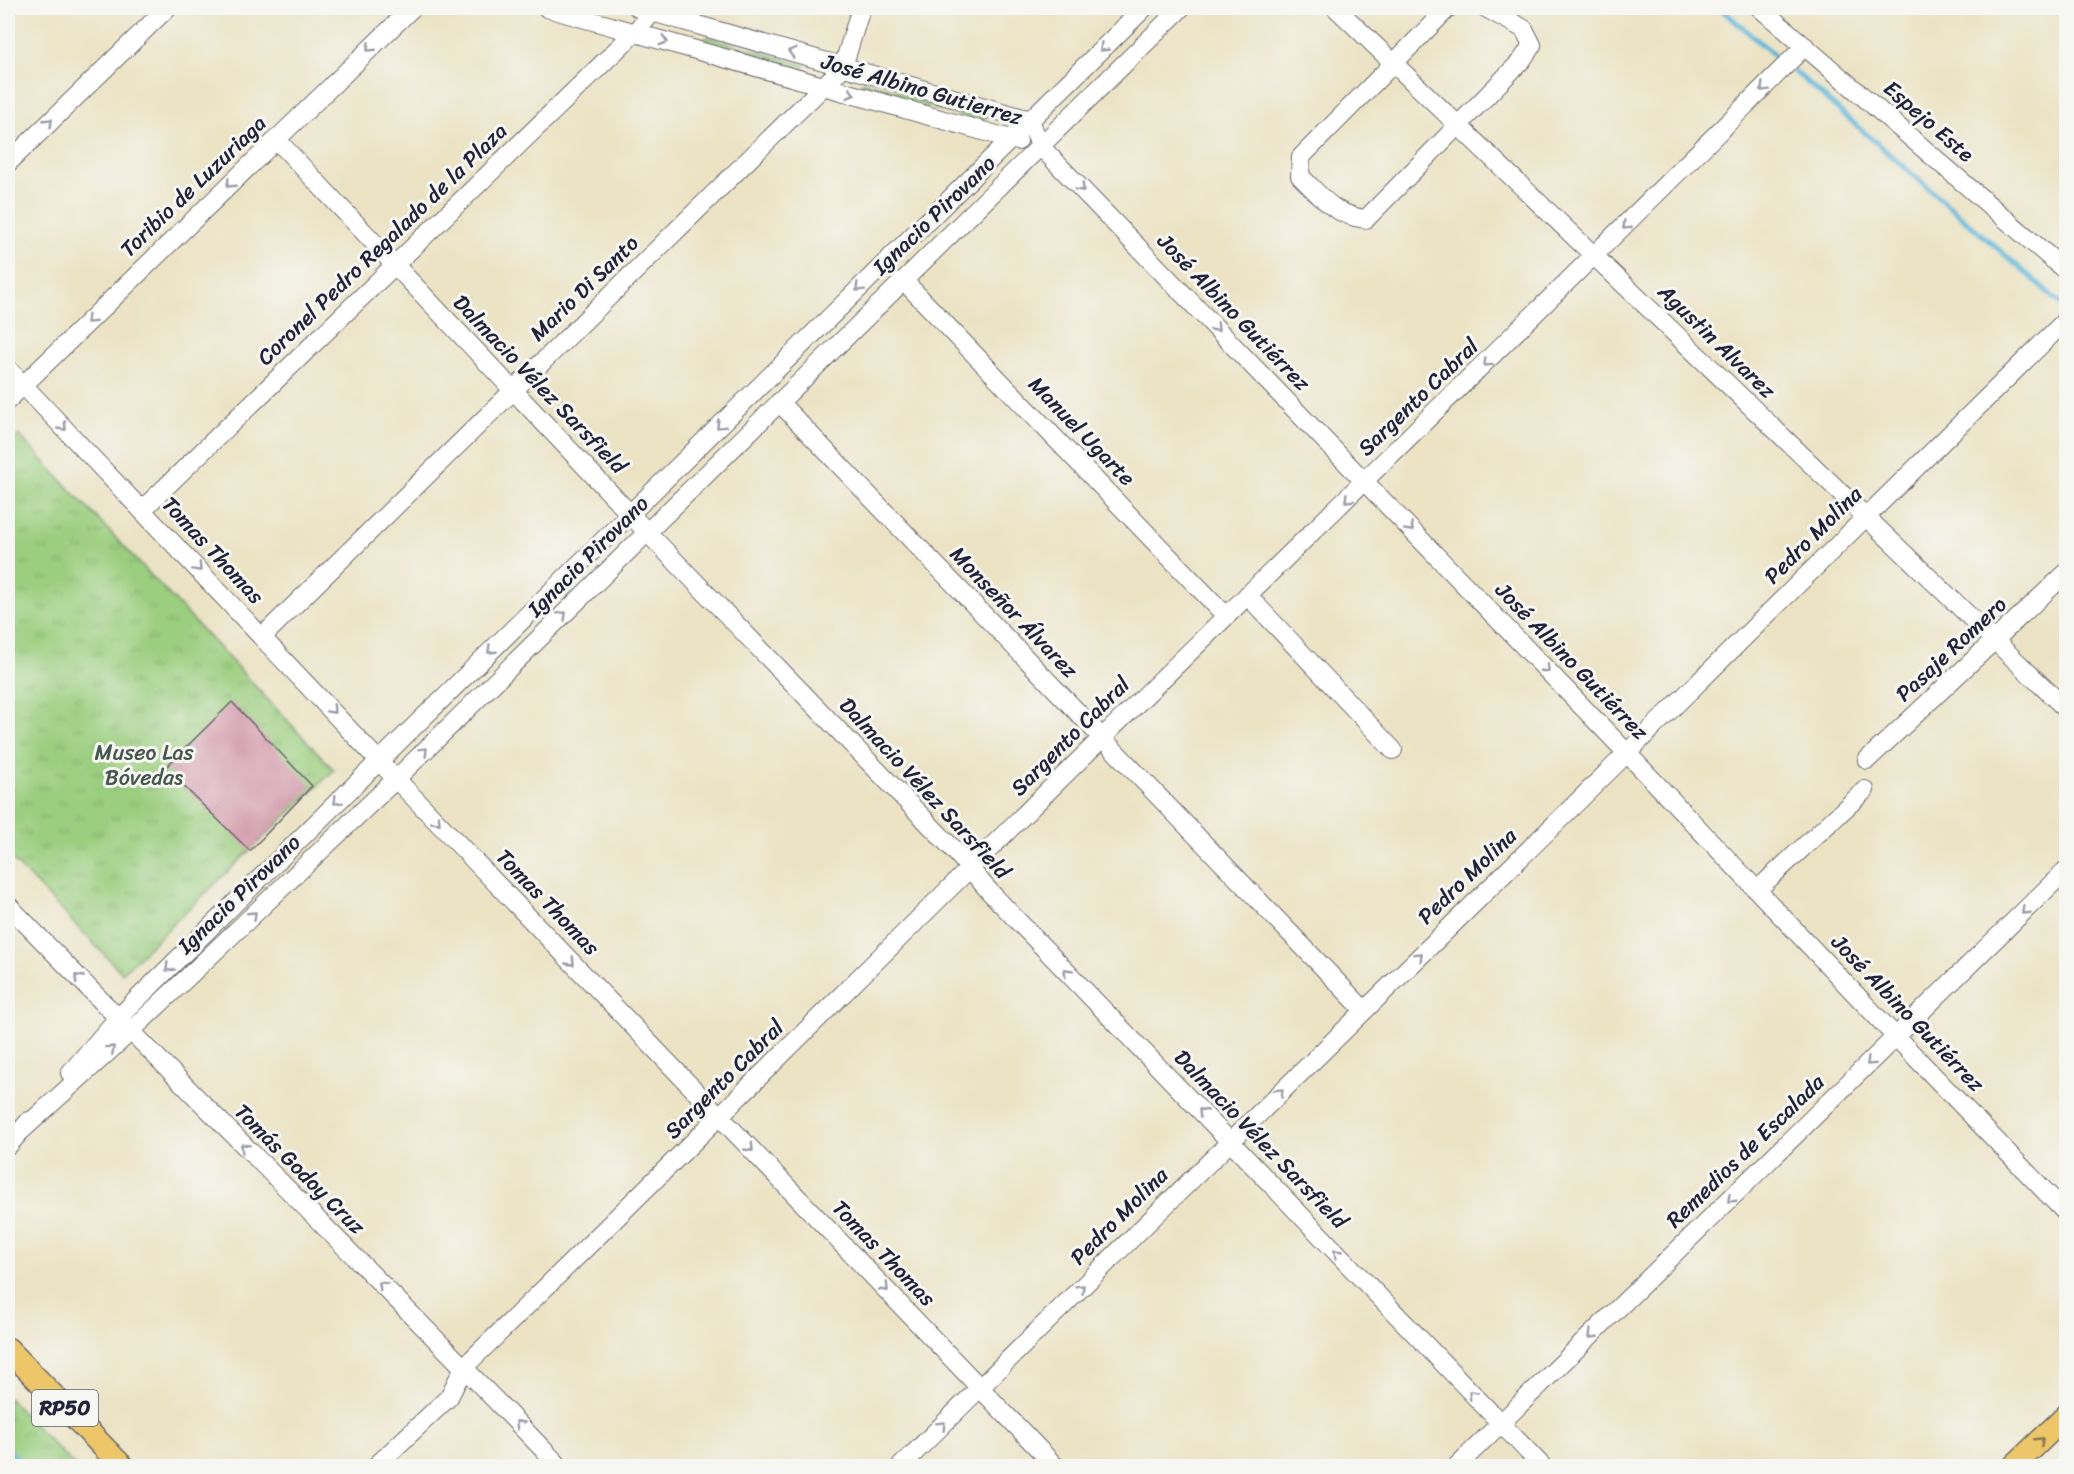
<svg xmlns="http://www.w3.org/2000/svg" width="2074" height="1474" viewBox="0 0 2074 1474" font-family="Sriracha,sans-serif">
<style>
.grass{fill:#9bce7f;stroke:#5e785d;stroke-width:1.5}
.park{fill:url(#park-tufts);stroke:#5e785d;stroke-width:1.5}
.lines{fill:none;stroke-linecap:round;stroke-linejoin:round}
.stream{stroke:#5cb5d9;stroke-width:5}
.building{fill:#cf91a5}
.minor-casing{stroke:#68666b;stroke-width:20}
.major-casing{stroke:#68666b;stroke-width:25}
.minor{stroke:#fff;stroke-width:18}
.major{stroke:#ecc669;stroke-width:22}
.oneway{stroke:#9c9ca7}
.oneway2{stroke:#877452}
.labels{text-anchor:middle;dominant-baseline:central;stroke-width:6;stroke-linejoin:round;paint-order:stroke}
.shield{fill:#f6f6f2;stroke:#626272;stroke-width:1.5}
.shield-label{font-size:21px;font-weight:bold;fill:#22223b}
.street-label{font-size:22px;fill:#22223b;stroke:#f6f6f2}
.park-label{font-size:22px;fill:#46564f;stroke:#f6f6f2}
</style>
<defs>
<pattern id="park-tufts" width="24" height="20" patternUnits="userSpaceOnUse" patternTransform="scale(1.5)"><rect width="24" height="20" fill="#9bce7f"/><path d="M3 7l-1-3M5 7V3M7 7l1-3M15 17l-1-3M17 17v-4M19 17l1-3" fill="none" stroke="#85b16f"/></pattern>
</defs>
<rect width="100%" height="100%" fill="#f6f6f2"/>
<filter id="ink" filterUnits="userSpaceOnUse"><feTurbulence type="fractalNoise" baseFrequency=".0167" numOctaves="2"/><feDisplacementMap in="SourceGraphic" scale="12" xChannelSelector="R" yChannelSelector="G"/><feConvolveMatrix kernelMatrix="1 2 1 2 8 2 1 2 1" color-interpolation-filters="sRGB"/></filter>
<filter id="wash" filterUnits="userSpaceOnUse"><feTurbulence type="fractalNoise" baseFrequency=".008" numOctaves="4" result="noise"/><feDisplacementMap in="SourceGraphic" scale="24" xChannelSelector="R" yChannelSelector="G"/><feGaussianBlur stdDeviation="1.35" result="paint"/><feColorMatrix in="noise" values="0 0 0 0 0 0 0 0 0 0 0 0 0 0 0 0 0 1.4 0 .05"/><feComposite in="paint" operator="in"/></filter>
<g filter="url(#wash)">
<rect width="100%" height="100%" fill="#ebe3c4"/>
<path class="grass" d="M708 37 805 65 801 72 701 42Z
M863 81 987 117 981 121 858 87Z"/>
<path class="park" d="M19 435 334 770 122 973 8 855V446Z
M8 1398 75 1466H8Z"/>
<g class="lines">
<path class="stream" d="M1720 8 1779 59
M1794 71 2066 308
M8 1449 25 1466"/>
</g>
<g id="blocks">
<path class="building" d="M232 702 312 786 250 851 165 768Z"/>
</g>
</g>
<g filter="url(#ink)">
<use href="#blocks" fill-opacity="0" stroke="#68666b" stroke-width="1.5"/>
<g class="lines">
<g class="minor-casing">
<path id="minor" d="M547 8 1018 141
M638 8 1030 120 1040 146 1627 753 1896 1037 2066 1213
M1336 8 2066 709
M1448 8 1301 157 1300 176C1323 198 1333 215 1366 219L1522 60 1532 45 1524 29 1486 8
M1760 8 2066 271
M276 139 647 532 954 850 989 891 1542 1466
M8 163 167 8
M903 280 1226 616
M8 369 396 779 1055 1466
M8 400 412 8
M779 402 1364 1010
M142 510 634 33 653 12
M1247 595 1393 750
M262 637 843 67 861 8
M1867 760 2066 573
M1757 890 1865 790
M8 905C190 1094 378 1277 559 1466
M70 1073 117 1019 1144 8
M21 1131 130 1032 396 779 1181 8
M8 1146 29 1121
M376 1466 449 1397 464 1367C679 1158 890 946 1104 736 1338 506 1573 278 1805 46
M901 1466C1141 1227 1386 991 1627 753 1774 608 1919 464 2066 320
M1457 1466 2066 870"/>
</g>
<g class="major-casing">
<path id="major" d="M8 1349 122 1466
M2014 1466 2066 1416"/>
</g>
<use href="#minor" class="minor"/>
<use href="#major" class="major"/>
</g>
<defs><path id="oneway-chevron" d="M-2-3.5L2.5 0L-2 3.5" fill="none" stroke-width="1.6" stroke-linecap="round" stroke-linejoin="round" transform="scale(1.5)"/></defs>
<g class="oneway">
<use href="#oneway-chevron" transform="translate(664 41) rotate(16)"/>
<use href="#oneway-chevron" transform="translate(370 48) rotate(136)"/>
<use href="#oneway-chevron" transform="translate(1103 48) rotate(136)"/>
<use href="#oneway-chevron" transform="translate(792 52) rotate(-164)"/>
<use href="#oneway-chevron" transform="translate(1764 88) rotate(135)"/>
<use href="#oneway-chevron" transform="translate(851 94) rotate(16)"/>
<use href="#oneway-chevron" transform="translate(49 122) rotate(-44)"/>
<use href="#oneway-chevron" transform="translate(230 184) rotate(136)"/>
<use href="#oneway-chevron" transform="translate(1081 188) rotate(46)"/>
<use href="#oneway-chevron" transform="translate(1626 226) rotate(135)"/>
<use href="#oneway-chevron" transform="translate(859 288) rotate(135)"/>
<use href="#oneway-chevron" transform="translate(90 320) rotate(136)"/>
<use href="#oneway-chevron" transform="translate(1216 328) rotate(46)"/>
<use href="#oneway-chevron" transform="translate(1487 363) rotate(136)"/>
<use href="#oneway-chevron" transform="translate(720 425) rotate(135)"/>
<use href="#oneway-chevron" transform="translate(63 427) rotate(46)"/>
<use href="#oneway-chevron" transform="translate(1348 499) rotate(136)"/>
<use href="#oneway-chevron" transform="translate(1410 528) rotate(46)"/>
<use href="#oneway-chevron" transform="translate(198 568) rotate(47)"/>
<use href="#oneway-chevron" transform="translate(563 615) rotate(-45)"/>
<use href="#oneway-chevron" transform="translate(491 650) rotate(136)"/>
<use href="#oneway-chevron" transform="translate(1546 669) rotate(46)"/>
<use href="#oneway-chevron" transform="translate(332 710) rotate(47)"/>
<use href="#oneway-chevron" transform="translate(424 751) rotate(-45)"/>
<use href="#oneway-chevron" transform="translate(337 801) rotate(135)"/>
<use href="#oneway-chevron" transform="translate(437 821) rotate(46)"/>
<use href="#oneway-chevron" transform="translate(2025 911) rotate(136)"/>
<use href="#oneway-chevron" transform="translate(253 915) rotate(-44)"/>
<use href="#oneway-chevron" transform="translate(1419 956) rotate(-44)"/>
<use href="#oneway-chevron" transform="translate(571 962) rotate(46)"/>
<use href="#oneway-chevron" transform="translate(169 968) rotate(135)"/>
<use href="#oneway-chevron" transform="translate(1067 972) rotate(-134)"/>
<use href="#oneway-chevron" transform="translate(78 978) rotate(-134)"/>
<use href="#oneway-chevron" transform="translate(111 1049) rotate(-42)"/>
<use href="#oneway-chevron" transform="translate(1870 1062) rotate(136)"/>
<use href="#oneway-chevron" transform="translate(1280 1092) rotate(-44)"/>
<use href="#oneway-chevron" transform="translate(1202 1112) rotate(-134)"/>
<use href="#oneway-chevron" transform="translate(244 1147) rotate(-135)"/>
<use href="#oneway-chevron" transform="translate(750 1148) rotate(46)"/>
<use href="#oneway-chevron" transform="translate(1731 1199) rotate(136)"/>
<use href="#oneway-chevron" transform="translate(1337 1253) rotate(-134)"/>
<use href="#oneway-chevron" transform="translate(382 1285) rotate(-135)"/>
<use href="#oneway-chevron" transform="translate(885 1288) rotate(46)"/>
<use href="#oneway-chevron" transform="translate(1081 1288) rotate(-45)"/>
<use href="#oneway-chevron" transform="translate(1592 1335) rotate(136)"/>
<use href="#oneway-chevron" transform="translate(1472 1394) rotate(-134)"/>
<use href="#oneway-chevron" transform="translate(519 1424) rotate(-134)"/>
<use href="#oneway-chevron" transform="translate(942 1425) rotate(-45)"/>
</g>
<use class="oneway2" href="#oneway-chevron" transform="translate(2040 1441) rotate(-44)"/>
</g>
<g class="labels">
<rect class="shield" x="32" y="1390" width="66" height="36" rx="4.5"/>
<g class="shield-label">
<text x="65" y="1408">RP50</text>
</g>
<g class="street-label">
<text transform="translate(922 89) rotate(16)">José Albino Gutierrez</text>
<text transform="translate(1929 121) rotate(41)">Espejo Este</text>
<text transform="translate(193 186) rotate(-44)">Toribio de Luzuriaga</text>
<text transform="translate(934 215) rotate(-44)">Ignacio Pirovano</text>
<text transform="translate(382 244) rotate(-44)">Coronel Pedro Regalado de la Plaza</text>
<text transform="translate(584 288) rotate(-44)">Mario Di Santo</text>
<text transform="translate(1234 312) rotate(46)">José Albino Gutiérrez</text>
<text transform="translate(1717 341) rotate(44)">Agustin Alvarez</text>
<text transform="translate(540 384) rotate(46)">Dalmacio Vélez Sarsfield</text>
<text transform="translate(1418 397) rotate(-44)">Sargento Cabral</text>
<text transform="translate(1082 431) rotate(46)">Manuel Ugarte</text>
<text transform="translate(1813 535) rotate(-45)">Pedro Molina</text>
<text transform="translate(213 550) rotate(47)">Tomas Thomas</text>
<text transform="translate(588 556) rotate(-45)">Ignacio Pirovano</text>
<text transform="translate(1014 612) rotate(46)">Monseñor Álvarez</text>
<text transform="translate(1951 649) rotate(-43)">Pasaje Romero</text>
<text transform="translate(1572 661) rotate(46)">José Albino Gutiérrez</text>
<text transform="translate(1070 736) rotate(-45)">Sargento Cabral</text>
<text transform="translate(925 788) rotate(47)">Dalmacio Vélez Sarsfield</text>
<text transform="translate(1467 876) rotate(-44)">Pedro Molina</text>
<text transform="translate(239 894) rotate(-44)">Ignacio Pirovano</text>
<text transform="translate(548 902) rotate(46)">Tomas Thomas</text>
<text transform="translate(1908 1013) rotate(46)">José Albino Gutiérrez</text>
<text transform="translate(724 1079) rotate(-45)">Sargento Cabral</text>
<text transform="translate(1261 1139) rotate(46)">Dalmacio Vélez Sarsfield</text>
<text transform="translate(1745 1151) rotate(-44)">Remedios de Escalada</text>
<text transform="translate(300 1169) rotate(45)">Tomás Godoy Cruz</text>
<text transform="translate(1119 1216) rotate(-45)">Pedro Molina</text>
<text transform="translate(884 1253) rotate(46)">Tomas Thomas</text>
</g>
<g class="park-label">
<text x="144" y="752">Museo Las<tspan x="144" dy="25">Bóvedas</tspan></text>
</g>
</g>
<rect width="2074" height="1474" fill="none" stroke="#f6f6f2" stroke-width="30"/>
</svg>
